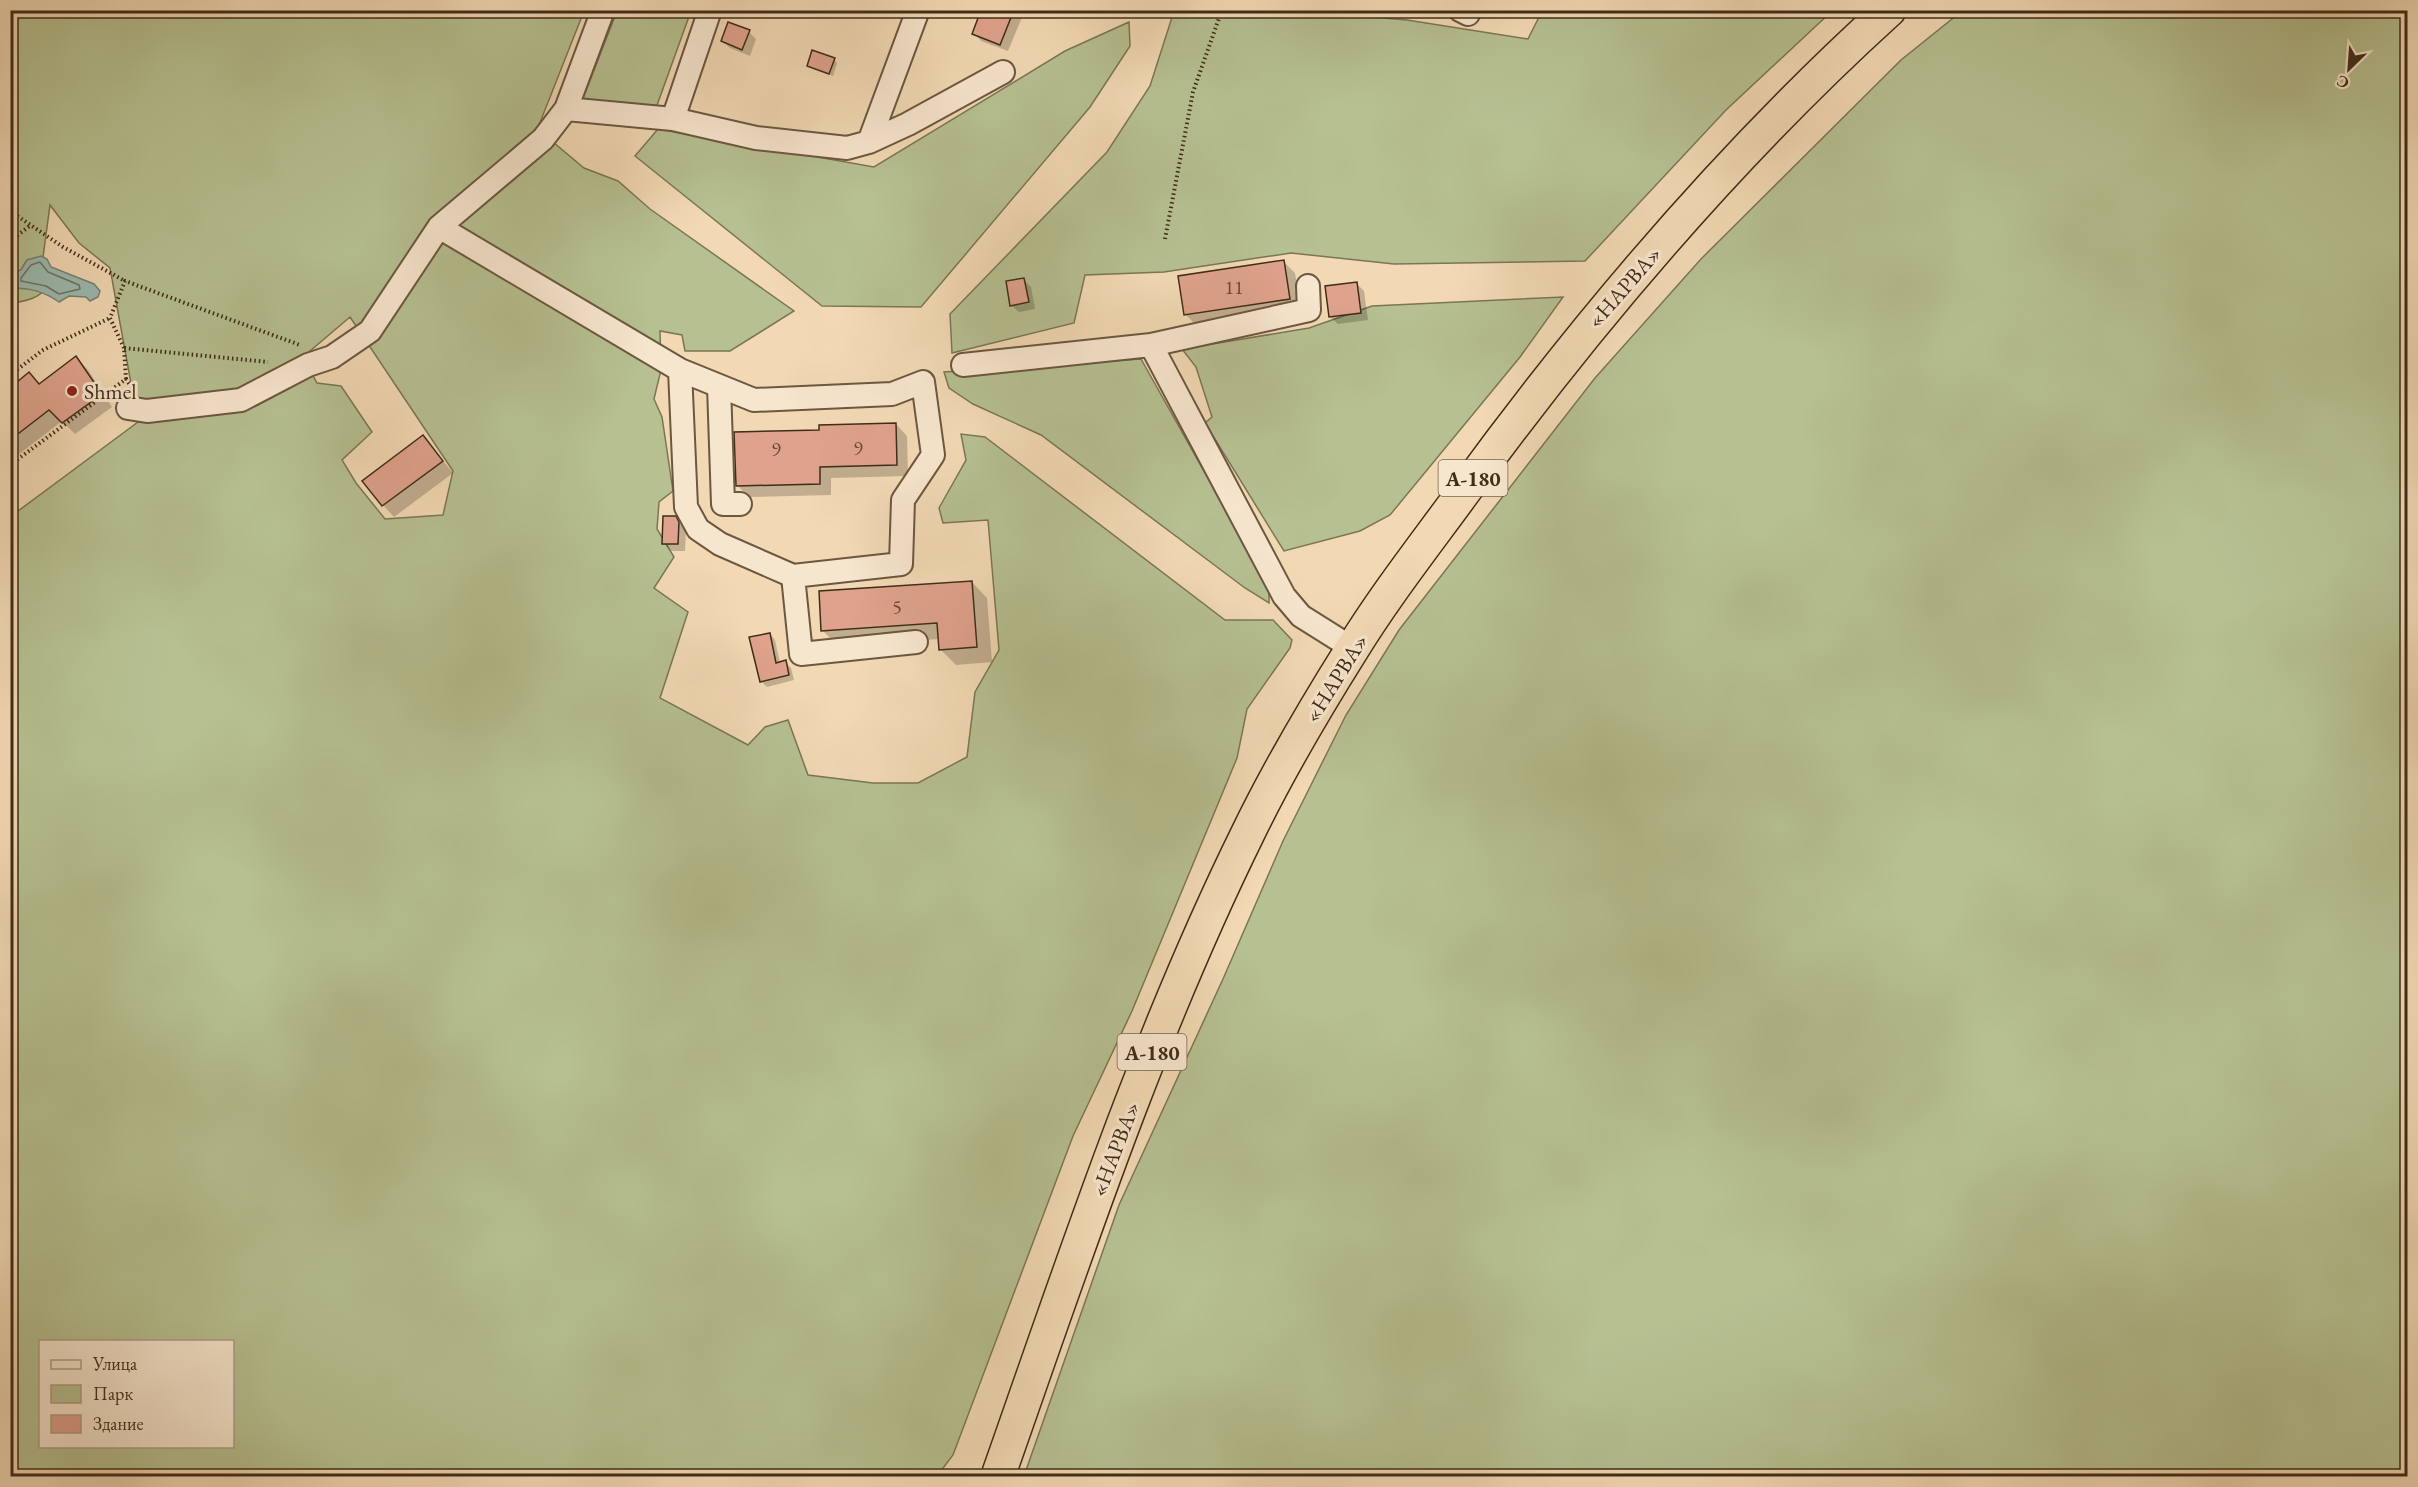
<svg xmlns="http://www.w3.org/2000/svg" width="2418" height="1487" viewBox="0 0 2418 1487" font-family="'EB Garamond',serif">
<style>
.green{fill:#b6c091;stroke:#7b7655;stroke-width:1.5;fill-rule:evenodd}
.water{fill:#9bbab0;stroke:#778174;stroke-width:1.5}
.shadow{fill:#0003}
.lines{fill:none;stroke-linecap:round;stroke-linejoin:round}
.shore{stroke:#6e7364;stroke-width:1.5}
.building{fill:#dfa28c;stroke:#402c19;stroke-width:1.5}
.minor-casing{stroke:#6c5740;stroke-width:26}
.highway-casing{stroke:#402c19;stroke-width:36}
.path{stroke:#402c19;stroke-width:4;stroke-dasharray:1.5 3;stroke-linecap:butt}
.minor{stroke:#f7e6ce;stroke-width:22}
.highway{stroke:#f2d9b4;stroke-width:33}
.poi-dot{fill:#8f2418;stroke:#f7e6ce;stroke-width:2}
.labels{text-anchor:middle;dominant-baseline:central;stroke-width:6;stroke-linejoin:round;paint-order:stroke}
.number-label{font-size:20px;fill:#684a36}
.shield{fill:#f7e6ce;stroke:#77644f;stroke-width:1.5}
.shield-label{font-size:21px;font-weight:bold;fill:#402c19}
.street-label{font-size:22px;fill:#402c19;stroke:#f7e6ce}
.poi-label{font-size:22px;fill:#402c19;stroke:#f7e6ce;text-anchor:start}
</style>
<rect width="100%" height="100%" fill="#f2d9b4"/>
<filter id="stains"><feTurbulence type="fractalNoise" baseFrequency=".00333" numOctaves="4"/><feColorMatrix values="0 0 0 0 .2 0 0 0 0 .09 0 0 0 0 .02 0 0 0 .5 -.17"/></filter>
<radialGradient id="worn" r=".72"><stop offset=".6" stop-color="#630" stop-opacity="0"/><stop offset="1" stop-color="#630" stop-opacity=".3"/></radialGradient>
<path class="green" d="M11 11H584L539 125 553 142 584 168 618 181 650 209 794 311 730 351H685L682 335 660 331 661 370 654 399 662 417 673 491 659 502 657 529 674 557 654 588 688 612 660 698 748 745 765 727 788 720 808 775 873 783H918L967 757 975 692 999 650 988 520 943 523 939 508 966 460 961 434 985 437 1225 620H1273L1292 640 1290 648 1247 709 1237 758 1132 1011 1073 1136 953 1455 937 1476H11L10 517 138 422 110 268 79 243 50 205 43 257 27 260 21 270 11 274ZM350 317 453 471 443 515 385 519 356 483 342 460 372 432 341 386 317 383 303 357ZM40 1342H232V1446H40Z
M617 11H691L652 119 582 101Z
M1174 11H1301L1407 20 1528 39 1542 11H1832L1726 110 1585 261 1394 264 1291 253 1164 272 1085 275 1074 323 952 353 950 314 1107 152 1150 86Z
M1962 11H2407V1476H1024L1119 1205 1223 979 1283 841 1346 715 1399 630 1595 378 1701 259 1901 60Z
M1129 22 1130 46 1090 107 921 307 822 306 635 156 658 129 874 167 1065 51Z
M10 288H29L44 291C33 301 24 300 11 304Z
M1563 297 1520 357 1390 515 1360 531 1284 551 1205 423 1212 417 1196 367 1182 349 1309 328 1372 306Z
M1141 359 1269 587V603L1245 588 1041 435 973 404 949 388 944 372Z"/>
<path class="water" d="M41 256 47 259 51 267 94 284 100 291 98 297 90 301 86 297 69 296 59 302C43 291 30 288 11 288V274L21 270 27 260Z"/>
<path class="shadow" d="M983 10H1025L1008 51 981 41 974 33Z
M749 32 756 39 750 56 730 48 722 41Z
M834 59 837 63 833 76 809 66Z
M1283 261 1295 273 1301 310 1197 326 1186 315Z
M1024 280 1031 287 1035 309 1019 312 1011 305Z
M1356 283 1364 291 1368 320 1338 324 1330 317Z
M76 358 88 370 112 407 75 434 62 421 10 461V390L29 374 40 385Z
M896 424 907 436 908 476 831 478V495L749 497 737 485 820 432Z
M423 437 453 473 394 517 383 505Z
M675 518 686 531 685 551H671L664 543Z
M972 582 987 598 992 662 956 665 940 649 939 639 838 646 823 631Z
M770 634 775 640 780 663 785 662 791 668 794 680 767 687 761 681Z"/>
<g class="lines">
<path class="shore" d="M40 262 48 272 79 285 80 289 59 294 46 286 21 281V278L31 265Z"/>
</g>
<path class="building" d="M981 10H1014L1000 45 972 34Z
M728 22 750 30 742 50 721 41Z
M812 50 835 58 829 74 807 66Z
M1284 260 1290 299 1184 315 1178 276Z
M1024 278 1029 302 1010 306 1006 281Z
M1357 282 1361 313 1329 317 1325 286Z
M76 356 102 394 62 423 49 410 10 440V388L29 372 39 384Z
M896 423 897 465 820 467V484L736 486 734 432 819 430V425Z
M423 435 443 461 382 506 362 481Z
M663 516H676L679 522 678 544H662Z
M972 581 977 647 939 650 937 623 821 631 819 591Z
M770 633 776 663 786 660 789 675 760 682 749 637Z"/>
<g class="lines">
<g class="minor-casing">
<path id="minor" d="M1460 10 1468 14 1470 10
M566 109 673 119 756 138 847 148 869 142 908 124 1003 72
M673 119 710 10
M869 142 918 10
M439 227 680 370 754 400 892 394 923 382 933 455 903 500 901 564 793 576
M1151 345 1284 596 1301 616 1352 648
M963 365 1151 345 1309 310 1308 286
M680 370 686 507 698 529 720 544 793 576
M719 386 723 504H740
M128 408 147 411 241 400 308 365 332 357 370 331 439 227 543 139 566 109 603 10
M793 576 801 654 916 642"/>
</g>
<g class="highway-casing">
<path id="highway" d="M998 1476C1074 1260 1146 1040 1248 833 1278 771 1314 710 1351 651 1384 597 1424 546 1462 494 1589 320 1729 155 1889 10"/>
</g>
<path class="path" d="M10 211 63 247 125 281
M1165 239 1193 92 1222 10
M10 241 31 225
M124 348 110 318 125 281 300 345
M10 375 43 350 110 318
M126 379 124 348 268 362
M10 465 126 379 132 388"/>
<use href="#minor" class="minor"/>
<use href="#highway" class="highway"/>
</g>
<circle class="poi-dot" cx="72" cy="391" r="6"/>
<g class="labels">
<g class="number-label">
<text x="1234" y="287">11</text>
<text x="858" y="448">9</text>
<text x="776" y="449">9</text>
<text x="897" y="607">5</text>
</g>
<g class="shield">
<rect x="1438.5" y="460" width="69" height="36" rx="4.5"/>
<rect x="1117.5" y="1034" width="69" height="36" rx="4.5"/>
</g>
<g class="shield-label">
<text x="1473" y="478">А-180</text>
<text x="1152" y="1052">А-180</text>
</g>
<g class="street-label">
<text transform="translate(1624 287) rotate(-49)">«НАРВА»</text>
<text transform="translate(1336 678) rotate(-58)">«НАРВА»</text>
<text transform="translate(1115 1149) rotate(-69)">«НАРВА»</text>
</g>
<g class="poi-label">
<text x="84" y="391">Shmel</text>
</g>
</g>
<rect width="2418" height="1487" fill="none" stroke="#f2d9b4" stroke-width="36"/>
<rect x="12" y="12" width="2394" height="1463" fill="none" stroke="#402c19" stroke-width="3"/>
<rect x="18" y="18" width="2382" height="1451" fill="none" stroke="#402c19" stroke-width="1.5"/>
<rect x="39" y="1340" width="195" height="108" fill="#f7e6ce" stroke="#ae9c86" stroke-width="1.5"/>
<rect x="51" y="1360" width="30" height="9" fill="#f7e6ce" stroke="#ae9c86" stroke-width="1.5"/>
<text x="93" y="1370" font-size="18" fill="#402c19">Улица</text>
<rect x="51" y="1385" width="30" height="18" fill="#b6c091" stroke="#ae9c86" stroke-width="1.5"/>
<text x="93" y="1400" font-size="18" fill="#402c19">Парк</text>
<rect x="51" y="1415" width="30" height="18" fill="#dfa28c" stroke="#ae9c86" stroke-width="1.5"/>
<text x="93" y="1430" font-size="18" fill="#402c19">Здание</text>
<g transform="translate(2349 69) rotate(205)" stroke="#f7e6ce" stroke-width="4.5" paint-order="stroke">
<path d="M0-4.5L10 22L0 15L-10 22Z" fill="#402c19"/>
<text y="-9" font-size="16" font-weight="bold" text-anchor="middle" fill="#402c19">С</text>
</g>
<rect width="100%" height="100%" filter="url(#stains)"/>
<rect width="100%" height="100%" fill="url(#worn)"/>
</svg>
